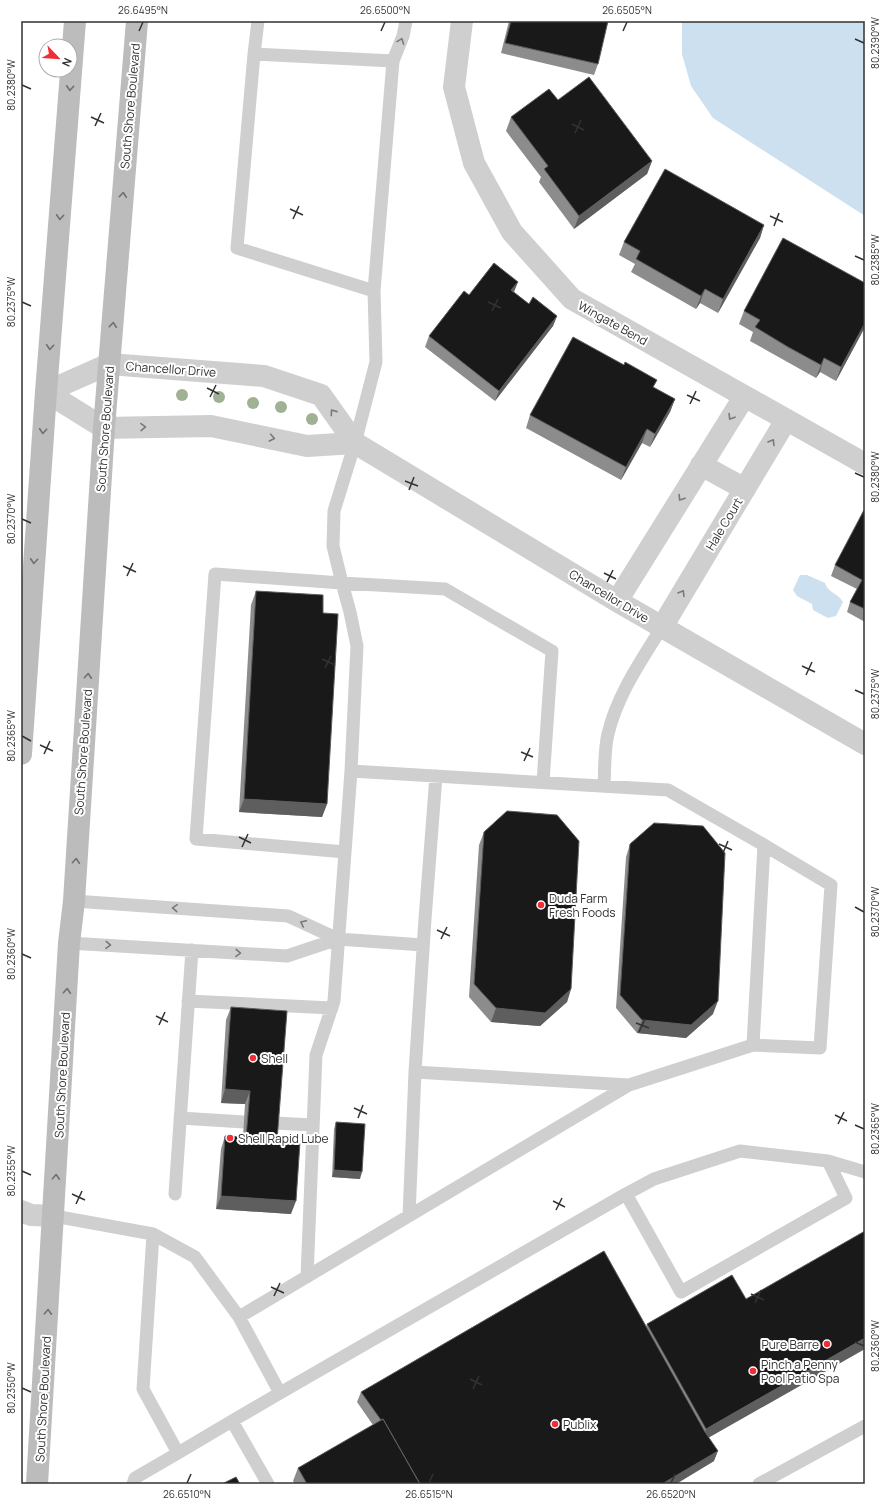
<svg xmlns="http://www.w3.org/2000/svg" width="886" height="1505" viewBox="0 0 886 1505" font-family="Manrope,sans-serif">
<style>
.water{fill:#cce0ef}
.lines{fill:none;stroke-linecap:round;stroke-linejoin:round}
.lane{stroke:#cfcfcf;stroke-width:13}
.street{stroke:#cfcfcf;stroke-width:22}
.secondary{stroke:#bcbcbc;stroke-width:22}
.tree{fill:#a0b194}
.wall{fill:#8c8c8c}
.shaded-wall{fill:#5e5e5e}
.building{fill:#191919;stroke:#5e5e5e}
.oneway{stroke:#797979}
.oneway2{stroke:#707070}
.ticks{fill:none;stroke:#323232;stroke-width:1.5}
.poi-dot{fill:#ef2e36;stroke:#fff;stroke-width:1.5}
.labels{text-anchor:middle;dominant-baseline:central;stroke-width:4;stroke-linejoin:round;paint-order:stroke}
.street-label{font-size:12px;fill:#323232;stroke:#fff}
.poi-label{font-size:12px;fill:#323232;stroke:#fff;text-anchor:start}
.neatline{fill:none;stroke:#323232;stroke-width:1.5}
.ticks-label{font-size:10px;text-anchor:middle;fill:#323232}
</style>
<rect width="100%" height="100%" fill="#fff"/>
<path class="water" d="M682 21H865V216L713 118 691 86 682 54Z
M800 575H807L825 583C829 594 837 592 843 602L836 616 828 618 813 610 812 604 797 596 793 590Z"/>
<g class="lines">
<path class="lane" d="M258 21 254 54 237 248 374 291
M254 54 393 61 374 291 376 362 355 443 334 511 333 546 342 583 350 612 357 646 351 771 334 1001 316 1055 307 1277
M393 61 403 36 406 21
M604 786C605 769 604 750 608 734 617 695 641 661 662 627
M345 852 196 839 215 574 342 583 445 589 552 651 543 782
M74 901 288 916 338 939 423 945
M69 943 287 956 338 939
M188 1001 332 1008
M753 1045 820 1048 831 885 764 845
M415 1072 425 919 436 776
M180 1118 244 1122
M274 1123 313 1125
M828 1161 865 1172
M175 1194 192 950
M54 1216 153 1234 195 1257 239 1317 629 1085 753 1045 764 845 668 790 351 771
M409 1216 415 1072 629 1085
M153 1234 143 1389 178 1453 232 1421 268 1484
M239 1317 280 1393
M232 1421 280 1393 626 1194 654 1179 740 1151 828 1161 846 1198 681 1292 626 1194
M133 1484 135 1478 178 1453
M759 1484 865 1426"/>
<path class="street" d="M462 21 454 87 474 163 512 232 572 299 865 464
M46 392 109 364 264 376 321 395 355 443 617 601 865 744
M46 392 104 428 211 426 307 446 355 443
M701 465 745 489
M617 601 744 397
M662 627 786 420
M21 1211 31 1215 54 1216"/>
<path class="secondary" d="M21 754 46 392 75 21
M37 1484 69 943 74 901 104 428 137 21"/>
</g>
<g class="tree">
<circle cx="182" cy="395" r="6"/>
<circle cx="219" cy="397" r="6"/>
<circle cx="253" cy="403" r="6"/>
<circle cx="281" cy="407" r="6"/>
<circle cx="312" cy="419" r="6"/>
</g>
<path class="wall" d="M509 21H608L598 64 594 75 501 53Z
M558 100 652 161 647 174 574 229 539 182 541 177 506 131 511 117Z
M764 225 760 238 718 313 700 303 696 309 631 272 635 264 619 255 624 242Z
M514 292 529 304 557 316 553 326 495 401 425 347 429 336 469 295Z
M744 311 865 327 836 381 820 372 816 378 750 341 753 332 739 324Z
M654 388 675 399 670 412 650 447 642 443 621 480 526 428 530 415Z
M865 510V622L847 612 850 602 857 589 831 576 835 565Z
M256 591 323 613 327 804 322 817 239 812 251 605Z
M484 832 571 989 567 1002 540 1026 491 1022 469 997 479 845Z
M630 844 713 1014 686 1038 637 1033 616 1008 626 857Z
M231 1007 277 1141 291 1214 216 1209 221 1149 225 1136 243 1137 245 1104 221 1103 226 1020Z
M336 1122 360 1179 332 1177 334 1129Z
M732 1275 709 1438 714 1461 676 1484H295L293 1481 298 1468 373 1425 357 1402 361 1392 646 1327 647 1324Z"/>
<path class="shaded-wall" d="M652 161 647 174 574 229 579 216Z
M764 225 760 238 718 313 723 299Z
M518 282 514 292 511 290Z
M705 289 700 303 696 309 701 296Z
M557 316 553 326 495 401 499 391Z
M865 323V327L836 381 841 367Z
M824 358 820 372 816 378 821 365Z
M675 399 670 412 650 447 655 434Z
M647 429 642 443 621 480 626 467Z
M244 799 327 804 322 817 239 812Z
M571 989 567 1002 540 1026 491 1022 496 1008Z
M718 1001 713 1014 686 1038 637 1033 642 1020Z
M225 1089 250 1091 245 1104 221 1103Z
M334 1170 362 1172 360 1179 332 1177Z
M221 1196 296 1201 291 1214 216 1209Z
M865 1338V1349L701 1442 706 1429Z
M718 1451 714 1461 676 1484H662Z"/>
<path class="building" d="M511 21H608L598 64 505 43Z
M589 77 652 161 579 216 544 169 548 166 511 117 549 89 558 100Z
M665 169 764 225 723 299 705 289 701 296 636 259 640 251 624 242Z
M783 238 865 283V323L841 367 824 358 821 365 788 347 755 327 760 320 744 311Z
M494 263 518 282 511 290 529 304 533 297 557 316 499 391 429 336 464 291 469 295Z
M573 337 624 365 625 362 657 380 653 387 675 399 655 434 647 429 626 467 530 415Z
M864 510H865V609L850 602 862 580 835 565Z
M256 591 323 595V613L338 614 327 804 244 799Z
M507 811 557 815 579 841 571 989 545 1013 496 1008 474 984 484 832Z
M654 823 703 826 725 853 718 1001 691 1025 642 1020 620 995 630 844Z
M231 1007 287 1011 277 1141 300 1142 296 1201 221 1196 225 1136 246 1137 250 1091 225 1089Z
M336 1122 365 1124 362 1172 334 1170Z
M865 1231V1338L706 1429 647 1324 732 1275 746 1299Z
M604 1251 705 1432 718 1451 662 1484H420L383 1419 381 1420 361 1392Z
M383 1419 420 1484H307L298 1468Z
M236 1477 240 1484H222Z"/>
<defs><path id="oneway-chevron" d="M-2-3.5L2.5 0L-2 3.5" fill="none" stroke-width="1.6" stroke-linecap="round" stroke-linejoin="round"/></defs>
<g class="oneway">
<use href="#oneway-chevron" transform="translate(401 41) rotate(-69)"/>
<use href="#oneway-chevron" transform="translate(333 412) rotate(-125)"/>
<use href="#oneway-chevron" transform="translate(731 417) rotate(122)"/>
<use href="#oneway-chevron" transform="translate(143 427) rotate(-1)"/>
<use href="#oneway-chevron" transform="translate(272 438) rotate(11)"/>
<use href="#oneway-chevron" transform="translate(772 442) rotate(-59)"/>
<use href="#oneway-chevron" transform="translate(681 498) rotate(122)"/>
<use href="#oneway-chevron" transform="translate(682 593) rotate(-59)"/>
<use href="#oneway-chevron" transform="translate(175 908) rotate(-176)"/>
<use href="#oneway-chevron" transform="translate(303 923) rotate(-155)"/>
<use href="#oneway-chevron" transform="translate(108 945) rotate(3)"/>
<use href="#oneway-chevron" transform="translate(238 953) rotate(3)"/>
</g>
<g class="oneway2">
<use href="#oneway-chevron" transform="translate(70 88) rotate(94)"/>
<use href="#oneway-chevron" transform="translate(123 195) rotate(-85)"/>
<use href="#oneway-chevron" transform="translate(60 217) rotate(94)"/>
<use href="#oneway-chevron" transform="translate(113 325) rotate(-85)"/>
<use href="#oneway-chevron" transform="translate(50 347) rotate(94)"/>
<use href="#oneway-chevron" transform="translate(43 431) rotate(94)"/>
<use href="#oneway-chevron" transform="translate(34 561) rotate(94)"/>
<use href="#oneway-chevron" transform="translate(88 676) rotate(-86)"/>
<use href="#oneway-chevron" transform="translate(76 861) rotate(-86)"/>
<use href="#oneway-chevron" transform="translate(67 991) rotate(-87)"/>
<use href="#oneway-chevron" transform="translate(56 1177) rotate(-87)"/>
<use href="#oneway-chevron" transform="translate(48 1312) rotate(-87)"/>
</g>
<path class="ticks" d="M139 31 143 22M381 31 385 22M623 31 627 22M855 39 864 43M22 85 31 89M91 117 104 123M572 124 584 130M95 126 101 113M575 133 581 120M290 209 303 215M770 216 783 222M293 219 299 206M774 226 779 213M855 256 864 260M22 302 31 306M488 302 501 308M492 311 498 299M207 388 219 394M687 395 700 401M210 397 216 385M690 404 696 391M855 473 864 477M405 481 418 486M409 490 414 477M22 519 31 523M123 566 136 572M604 573 616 579M127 576 133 563M607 582 613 570M322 659 335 665M802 666 815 672M325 668 331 656M806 675 812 662M855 690 864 694M22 736 31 741M40 745 53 751M521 752 533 757M44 754 50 741M524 761 530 748M239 837 251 843M719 844 732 850M242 847 248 834M723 853 728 841M855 907 864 912M437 930 450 936M441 939 447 927M22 954 31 958M156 1016 168 1022M636 1023 649 1028M159 1025 165 1012M639 1032 645 1019M354 1108 367 1114M835 1115 847 1121M358 1118 363 1105M838 1124 844 1112M855 1125 864 1129M22 1171 31 1175M72 1194 85 1200M553 1201 565 1207M76 1204 82 1191M556 1210 562 1198M271 1287 284 1293M751 1294 764 1300M274 1296 280 1283M755 1303 761 1290M855 1342 864 1346M470 1379 482 1385M22 1388 31 1392M473 1389 479 1376M187 1483 191 1474M429 1483 433 1474M671 1483 675 1474"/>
<g class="poi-dot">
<circle cx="541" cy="905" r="4"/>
<circle cx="253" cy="1058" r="4"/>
<circle cx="230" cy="1138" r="4"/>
<circle cx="827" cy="1344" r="4"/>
<circle cx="753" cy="1371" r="4"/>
<circle cx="555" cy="1424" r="4"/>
</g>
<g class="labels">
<g class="street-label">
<text transform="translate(130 106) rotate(-85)">South Shore Boulevard</text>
<text transform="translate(613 323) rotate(29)">Wingate Bend</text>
<text transform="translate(171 369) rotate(4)">Chancellor Drive</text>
<text transform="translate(105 429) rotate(-86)">South Shore Boulevard</text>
<text transform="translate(724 524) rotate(-59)">Hale Court</text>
<text transform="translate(609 596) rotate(31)">Chancellor Drive</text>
<text transform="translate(83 752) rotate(-86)">South Shore Boulevard</text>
<text transform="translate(62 1075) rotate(-87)">South Shore Boulevard</text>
<text transform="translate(43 1399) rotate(-87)">South Shore Boulevard</text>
</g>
<g class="poi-label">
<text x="549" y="898">Duda Farm<tspan x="549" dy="14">Fresh Foods</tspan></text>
<text x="261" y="1058">Shell</text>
<text x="238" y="1138">Shell Rapid Lube</text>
<text x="819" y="1344" text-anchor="end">Pure Barre</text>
<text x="761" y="1364">Pinch a Penny<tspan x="761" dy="14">Pool Patio Spa</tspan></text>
<text x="563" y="1424">Publix</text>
</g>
</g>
<rect width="886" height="1505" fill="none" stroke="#ffffff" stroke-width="44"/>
<g transform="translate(58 58) rotate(115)"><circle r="19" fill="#ffffff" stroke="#adadad"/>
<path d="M0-3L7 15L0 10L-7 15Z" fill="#ef2e36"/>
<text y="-6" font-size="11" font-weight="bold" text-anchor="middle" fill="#323232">N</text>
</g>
<rect x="22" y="22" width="842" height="1461" class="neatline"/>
<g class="ticks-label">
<text x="143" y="14">26.6495°N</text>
<text x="385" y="14">26.6500°N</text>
<text x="627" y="14">26.6505°N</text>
<text transform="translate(875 43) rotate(-90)" y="4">80.2390°W</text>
<text transform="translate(11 85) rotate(-90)" y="4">80.2380°W</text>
<text transform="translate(875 260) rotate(-90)" y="4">80.2385°W</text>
<text transform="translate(11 302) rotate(-90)" y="4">80.2375°W</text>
<text transform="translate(875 477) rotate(-90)" y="4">80.2380°W</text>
<text transform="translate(11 519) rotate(-90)" y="4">80.2370°W</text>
<text transform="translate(875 694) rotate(-90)" y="4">80.2375°W</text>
<text transform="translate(11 736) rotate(-90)" y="4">80.2365°W</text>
<text transform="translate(875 912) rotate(-90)" y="4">80.2370°W</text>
<text transform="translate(11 954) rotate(-90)" y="4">80.2360°W</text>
<text transform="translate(875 1129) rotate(-90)" y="4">80.2365°W</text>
<text transform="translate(11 1171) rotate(-90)" y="4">80.2355°W</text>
<text transform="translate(875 1346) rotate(-90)" y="4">80.2360°W</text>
<text transform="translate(11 1388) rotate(-90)" y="4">80.2350°W</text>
<text x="187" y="1498">26.6510°N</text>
<text x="429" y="1498">26.6515°N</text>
<text x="671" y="1498">26.6520°N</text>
</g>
</svg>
